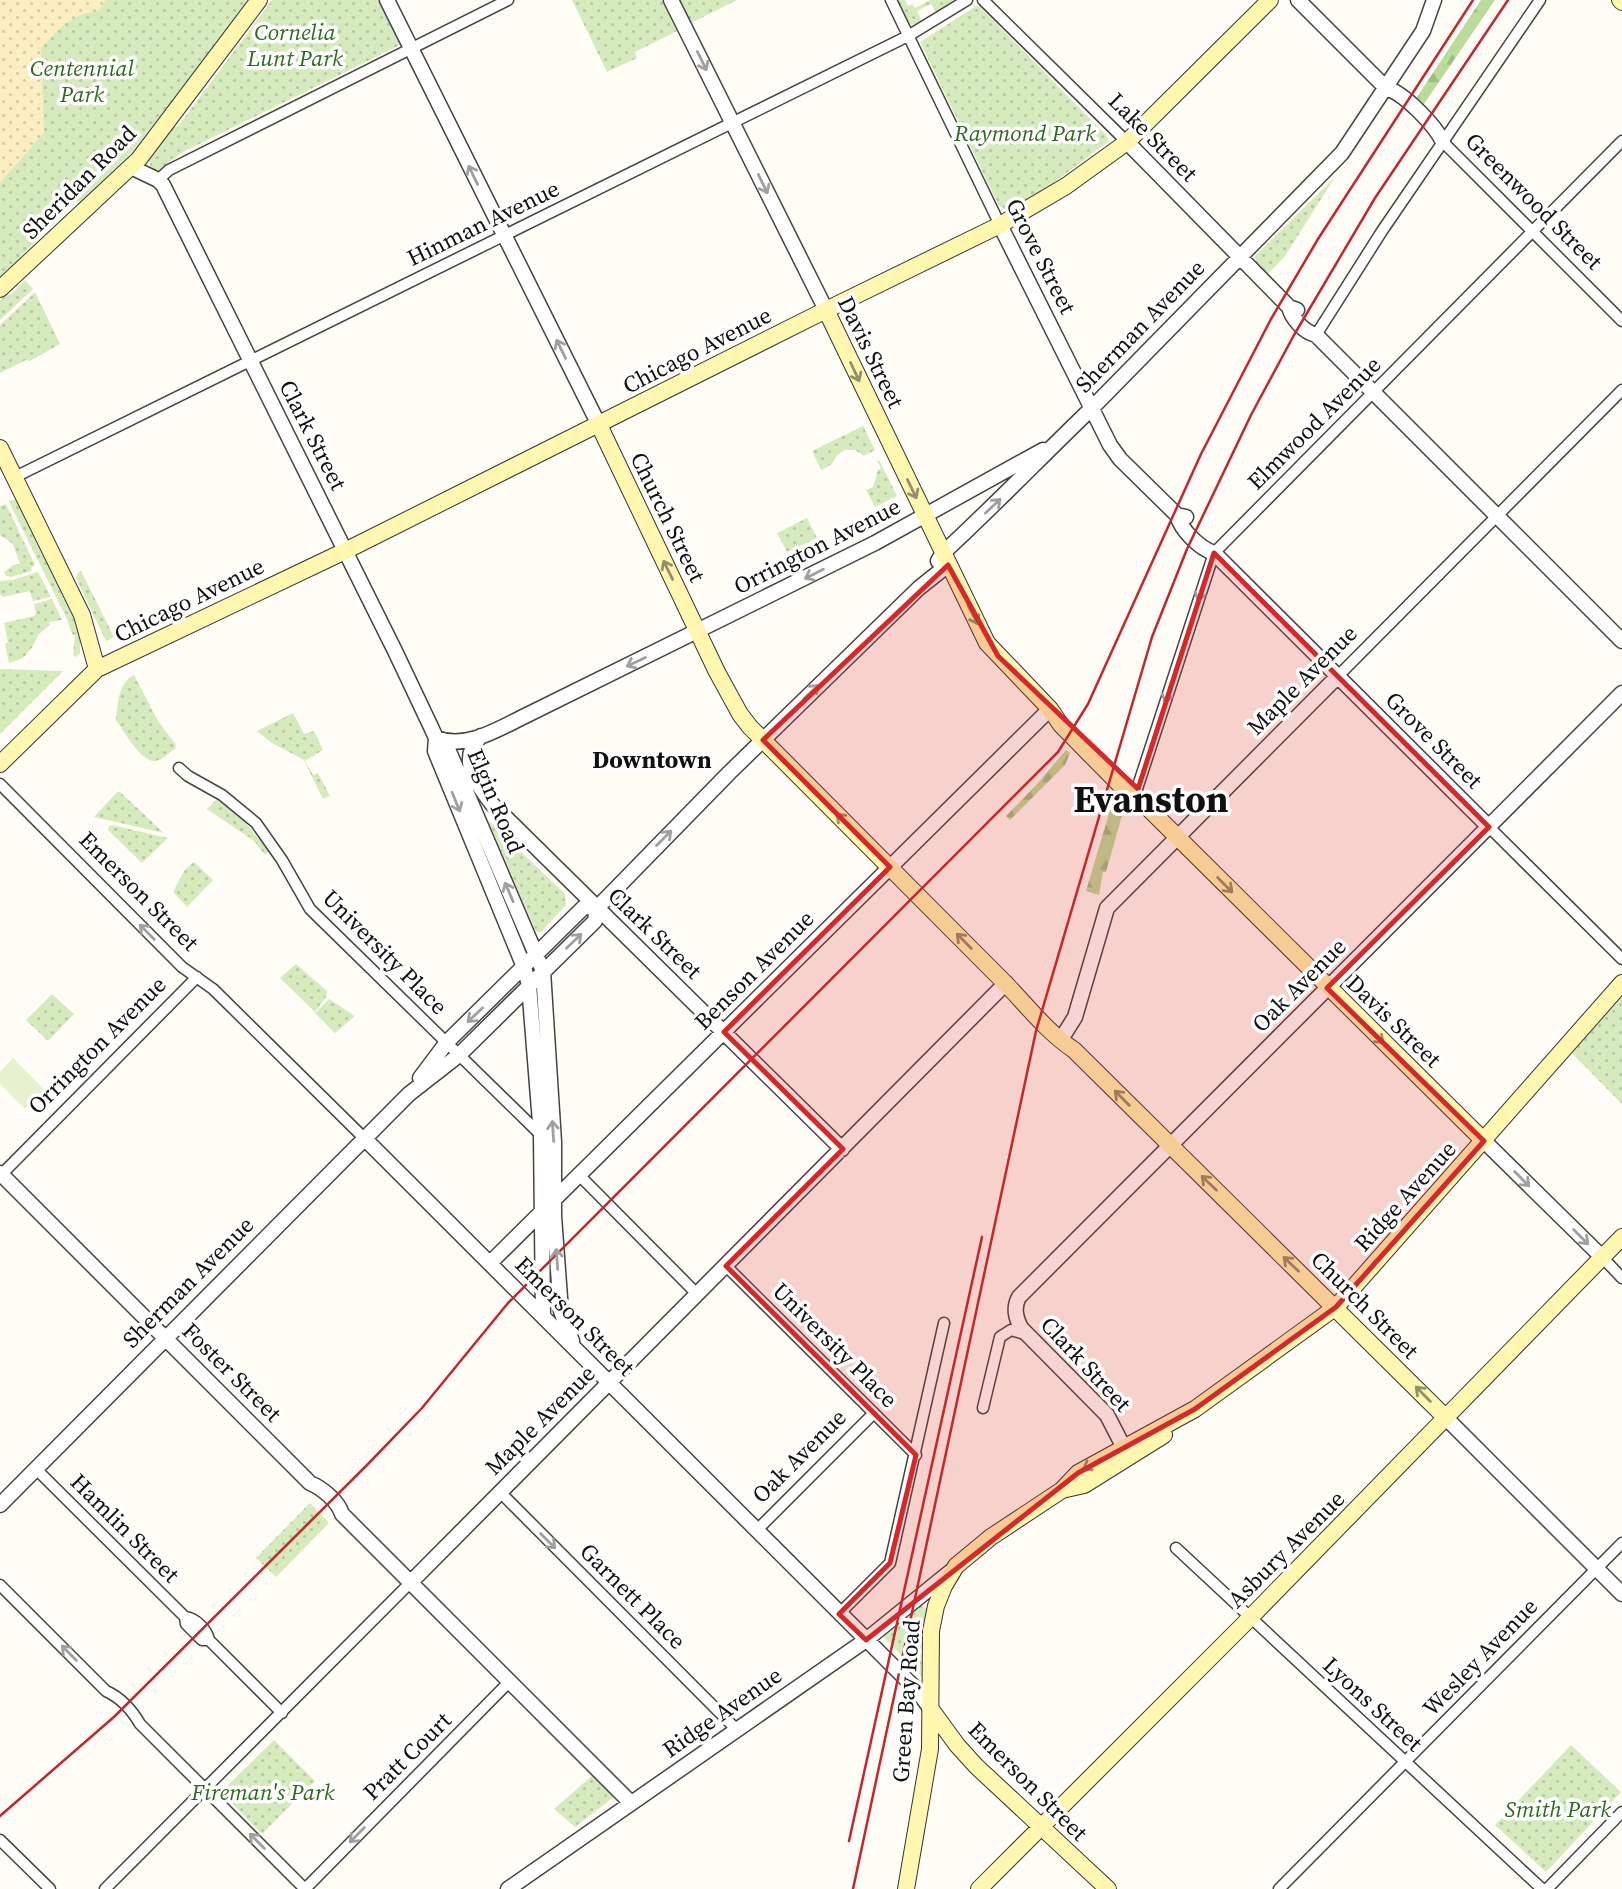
<svg xmlns="http://www.w3.org/2000/svg" width="1622" height="1889" viewBox="0 0 1622 1889" font-family="'Source Serif 4',serif">
<style>
.grass{fill:url(#grass-dots)}
.forest{fill:url(#forest-firs)}
.sand{fill:url(#sand-dots)}
.pitch{fill:#e6f2cf}
.lines{fill:none;stroke-linecap:round;stroke-linejoin:round}
.minor-casing{stroke:#444;stroke-width:13}
.tertiary-casing{stroke:#444;stroke-width:17}
.secondary-casing{stroke:#333;stroke-width:18}
.minor{stroke:#fff;stroke-width:10}
.tertiary{stroke:#fff;stroke-width:14}
.secondary{stroke:#fff6b0;stroke-width:16}
.rail{stroke:#c4262e;stroke-width:2.5}
.oneway{stroke:#a0a0a0}
.oneway2{stroke:#948f68}
.marked{fill:#d62828;fill-opacity:0.2;stroke:#d62828;stroke-width:5;stroke-linejoin:round}
.labels{text-anchor:middle;dominant-baseline:central;stroke-width:7;stroke-linejoin:round;paint-order:stroke}
.park-label{font-size:23px;font-style:italic;fill:#2f6b1f;stroke:#fff}
.street-label{font-size:23px;fill:#111;stroke:#fff}
.neighbourhood-label{font-size:24px;font-weight:bold;fill:#111;stroke:#fff}
.town-label{font-size:37px;font-weight:bold;fill:#111;stroke:#fff}
</style>
<defs>
<pattern id="grass-dots" width="8" height="8" patternUnits="userSpaceOnUse" patternTransform="scale(1.75)"><rect width="8" height="8" fill="#d5ebbd"/><path d="M2 2h.1M6 6h.1" fill="none" stroke="#b6c8a1" stroke-width="1.8" stroke-linecap="round"/></pattern>
<pattern id="forest-firs" width="22" height="20" patternUnits="userSpaceOnUse" patternTransform="scale(1.75)"><rect width="22" height="20" fill="#b9dc9c"/><path d="M5 1l3.5 6h-7zM16 11l3.5 6h-7z" fill="#9ebc85"/></pattern>
<pattern id="sand-dots" width="8" height="8" patternUnits="userSpaceOnUse" patternTransform="scale(1.75)"><rect width="8" height="8" fill="#fbeec1"/><path d="M2 2h.1M6 6h.1" fill="none" stroke="#d6cba5" stroke-width="1.8" stroke-linecap="round"/></pattern>
</defs>
<rect width="100%" height="100%" fill="#fffdf5"/>
<path class="grass" d="M0 0H249L133 151 81 202H76L21 256 20 261 0 279Z
M272 0H378L400 45 181 153C174 160 166 163 160 170L152 171 149 161 173 128 179 125Z
M572 0H662L677 31 635 52 637 58 607 72Z
M676 0H737L689 24Z
M897 0H905L908 6 912 4 915 8 930 0H953L937 13 931 4 917 11 922 21 912 25 906 19Z
M976 6 980 7 1106 135 1109 141 1052 184 1006 210 999 206 920 42Z
M1335 177 1285 256 1268 274 1256 262 1255 256Z
M25 280 33 289 0 320V300L6 294 10 295Z
M35 292 60 344 30 361 26 360 0 373V325Z
M863 426 875 450 864 456 855 450H844L837 455 832 464 821 470 812 451Z
M879 460 897 496 875 507 866 490 873 487 878 470 881 468 877 461Z
M15 499 74 620 80 641V653L76 657 73 655 75 635 72 634 67 619 9 502Z
M6 504 35 565 31 568 32 571 11 577 6 576 4 572 13 565 20 564 13 544 0 535V506Z
M807 518 817 538 787 552 777 533Z
M81 571 114 637 106 641 76 578 78 573Z
M38 572 51 597 33 601 30 591 3 597 0 594V581L13 580Z
M52 599 62 620 49 622 50 625 39 634 31 649 23 658 9 663 5 644 8 642 4 623 34 616 36 614 34 604Z
M0 669 63 671 0 734Z
M134 675 158 721 176 745 175 749C168 753 163 760 155 761 141 762 124 731 116 720 118 704 118 683 134 675Z
M293 713 304 734 314 731 323 750 305 761 313 775 318 773 330 796 323 799 304 760 272 743 257 731Z
M117 792H120L164 833 94 817Z
M217 799 242 819 269 851 265 855 254 841 207 809Z
M488 820 565 894 566 905 541 932H537L535 929Z
M112 825 168 838 142 863 108 830 109 826Z
M194 862 213 880 187 907 173 892 184 871Z
M296 964 327 991 326 997 315 1012 280 978Z
M52 994 74 1014 48 1041 26 1020Z
M1622 996V1104L1572 1053Z
M329 999 355 1016 335 1033 315 1013Z
M310 1503 329 1523 276 1577 256 1558Z
M922 1605 927 1609 921 1648 922 1677 884 1637Z
M274 1740 315 1781 262 1834 221 1792Z
M1571 1745 1621 1792 1546 1872 1495 1825Z
M593 1775 615 1796 575 1827 554 1809Z"/>
<path class="forest" d="M1481 0H1495L1424 104 1417 97Z
M1066 750 1070 753 1065 765 1010 820 1006 816 1038 783Z
M1114 797 1124 808 1106 872H1103L1099 895 1086 891Z"/>
<path class="sand" d="M0 0H106L99 11C69 14 61 28 41 48L44 133 0 183Z"/>
<path class="pitch" d="M13 1058 45 1090 25 1109 0 1084V1072Z"/>
<g class="lines">
<g class="minor-casing">
<path id="minor" d="M891 0 1000 225
M983 0 1127 142
M1443 142 1622 321
M158 180 169 170 508 0
M1316 335 1382 231 1540 0
M15 477 908 36 967 0
M1338 676 1622 390
M179 768 188 776 222 795 256 823 282 860 310 909 541 1135
M0 784 182 967 213 989 364 1138
M1135 795 1214 553 1622 141
M1489 827 1622 959
M579 1175 697 1294
M0 1176 197 977
M1602 1257 1622 1278
M726 1266 916 1455
M983 1408 1000 1337 1011 1330 1025 1334
M36 1469 185 1617C196 1618 207 1630 209 1640L282 1713
M500 1492 736 1729
M756 1531 874 1413
M1176 1548 1542 1889
M0 1585 106 1691C121 1698 132 1710 140 1724L305 1889
M839 1614 890 1563 944 1323
M185 1617 186 1624 202 1640H209
M0 1840 50 1889
M105 1889 410 1583
M305 1889 509 1682
M1279 1889 1622 1543
M1547 1889 1622 1812"/>
</g>
<g class="tertiary-casing">
<path id="tertiary" d="M387 0 599 425
M671 0 826 310
M1298 0 1386 88C1404 93 1435 125 1443 142
M1127 142 1289 307 1297 310
M131 167 158 180 163 185 395 651 431 727 436 738 435 751 524 967 529 985 541 1135 543 1317
M1000 225 1110 445 1120 459 1177 515 1186 517
M1289 307C1292 319 1304 332 1316 335L1622 641
M1177 515C1181 530 1199 548 1214 553L1489 827
M938 561 943 553C994 506 1042 456 1092 408L1342 153 1423 31 1434 0
M481 736C458 759 475 782 492 804L842 1149
M436 738C466 750 498 729 525 716L875 543 1043 450
M445 742 543 971 554 1142V1216L561 1311 572 1341
M1065 1033 1075 1017 1107 908 1338 676
M420 1078 447 1042 582 909 584 907 597 908
M364 1138 917 1690 930 1708
M1484 1141 1602 1257
M0 1173 310 1483C322 1488 338 1501 342 1514L631 1803
M490 1263 1050 709
M1446 1418 1622 1594
M1123 1446 1107 1415 1021 1328C1016 1318 1013 1308 1019 1297L1622 693
M0 1505 409 1094 459 1055 595 921 597 908 729 773 919 588 948 565
M410 1583 1006 983
M508 1889 866 1640 950 1572"/>
</g>
<g class="secondary-casing">
<path id="secondary" d="M1620 0 1622 2
M0 289 139 159 259 0
M826 310 987 643 1050 709 1061 725 1127 792 1135 795 1484 1141
M599 425 717 672 740 714 750 727 997 975C1023 1000 1044 1030 1074 1050L1446 1418
M0 448 82 615 97 669
M0 764 97 669 345 551 826 310 1000 225 1066 186 1127 142 1270 0
M1062 1490 1084 1485 1164 1435
M930 1708 957 1745 976 1766 1108 1889
M906 1889 930 1749 931 1631 936 1606 944 1586 956 1566 991 1537 1062 1490 1078 1473 1195 1409 1336 1307 1622 983
M979 1889 1241 1627 1622 1237"/>
</g>
<use href="#minor" class="minor"/>
<use href="#tertiary" class="tertiary"/>
<use href="#secondary" class="secondary"/>
<path class="rail" d="M0 1816 115 1716 368 1464 422 1408 508 1303 1058 752 1088 704 1201 454 1271 319 1318 239 1473 0
M849 1841 982 1237
M853 1889 1036 1031 1152 637 1187 549 1251 415 1294 335 1375 198 1508 0"/>
</g>
<defs><path id="oneway-shaft" d="M-6 0H5M1.5-3L5.5 0L1.5 3" fill="none" stroke-width="1.6" stroke-linecap="round" stroke-linejoin="round" transform="scale(1.75)"/></defs>
<g class="oneway">
<use href="#oneway-shaft" transform="translate(702 61) rotate(64)"/>
<use href="#oneway-shaft" transform="translate(473 175) rotate(-116)"/>
<use href="#oneway-shaft" transform="translate(763 184) rotate(64)"/>
<use href="#oneway-shaft" transform="translate(561 349) rotate(-116)"/>
<use href="#oneway-shaft" transform="translate(993 506) rotate(-43)"/>
<use href="#oneway-shaft" transform="translate(814 574) rotate(153)"/>
<use href="#oneway-shaft" transform="translate(1201 591) rotate(108)"/>
<use href="#oneway-shaft" transform="translate(636 662) rotate(154)"/>
<use href="#oneway-shaft" transform="translate(811 692) rotate(-44)"/>
<use href="#oneway-shaft" transform="translate(1168 693) rotate(107)"/>
<use href="#oneway-shaft" transform="translate(456 802) rotate(68)"/>
<use href="#oneway-shaft" transform="translate(664 838) rotate(-45)"/>
<use href="#oneway-shaft" transform="translate(509 892) rotate(-113)"/>
<use href="#oneway-shaft" transform="translate(147 932) rotate(-135)"/>
<use href="#oneway-shaft" transform="translate(574 941) rotate(-44)"/>
<use href="#oneway-shaft" transform="translate(475 1015) rotate(136)"/>
<use href="#oneway-shaft" transform="translate(553 1131) rotate(-94)"/>
<use href="#oneway-shaft" transform="translate(1522 1179) rotate(45)"/>
<use href="#oneway-shaft" transform="translate(1581 1237) rotate(45)"/>
<use href="#oneway-shaft" transform="translate(557 1259) rotate(-94)"/>
<use href="#oneway-shaft" transform="translate(548 1541) rotate(45)"/>
<use href="#oneway-shaft" transform="translate(69 1653) rotate(-135)"/>
<use href="#oneway-shaft" transform="translate(357 1835) rotate(135)"/>
<use href="#oneway-shaft" transform="translate(257 1841) rotate(-135)"/>
</g>
<g class="oneway2">
<use href="#oneway-shaft" transform="translate(855 372) rotate(65)"/>
<use href="#oneway-shaft" transform="translate(912 489) rotate(64)"/>
<use href="#oneway-shaft" transform="translate(668 570) rotate(-116)"/>
<use href="#oneway-shaft" transform="translate(973 615) rotate(63)"/>
<use href="#oneway-shaft" transform="translate(844 821) rotate(-135)"/>
<use href="#oneway-shaft" transform="translate(1225 885) rotate(45)"/>
<use href="#oneway-shaft" transform="translate(964 941) rotate(-135)"/>
<use href="#oneway-shaft" transform="translate(1376 1036) rotate(44)"/>
<use href="#oneway-shaft" transform="translate(1122 1098) rotate(-135)"/>
<use href="#oneway-shaft" transform="translate(1209 1183) rotate(-136)"/>
<use href="#oneway-shaft" transform="translate(1291 1264) rotate(-136)"/>
<use href="#oneway-shaft" transform="translate(1423 1394) rotate(-135)"/>
<use href="#oneway-shaft" transform="translate(1092 1464) rotate(150)"/>
</g>
<path class="marked" d="M1214 553 1489 827 1327 988 1484 1141 1336 1307 1195 1409 1078 1473 866 1640 839 1614 890 1563 916 1455 726 1266 843 1149 724 1032 890 867 763 740 948 565 998 656 1138 789Z"/>
<g class="labels">
<g class="park-label">
<text x="295" y="32">Cornelia<tspan x="295" dy="26">Lunt Park</tspan></text>
<text x="82" y="68">Centennial<tspan x="82" dy="26">Park</tspan></text>
<text x="1025" y="133">Raymond Park</text>
<text x="263" y="1792">Fireman's Park</text>
<text x="1558" y="1809">Smith Park</text>
</g>
<g class="street-label">
<text transform="translate(1153 137) rotate(45)">Lake Street</text>
<text transform="translate(79 182) rotate(-45)">Sheridan Road</text>
<text transform="translate(1534 201) rotate(45)">Greenwood Street</text>
<text transform="translate(483 223) rotate(-26)">Hinman Avenue</text>
<text transform="translate(1041 256) rotate(63)">Grove Street</text>
<text transform="translate(1140 326) rotate(-46)">Sherman Avenue</text>
<text transform="translate(697 350) rotate(-27)">Chicago Avenue</text>
<text transform="translate(871 352) rotate(64)">Davis Street</text>
<text transform="translate(1314 423) rotate(-45)">Elmwood Avenue</text>
<text transform="translate(313 435) rotate(63)">Clark Street</text>
<text transform="translate(668 517) rotate(64)">Church Street</text>
<text transform="translate(817 546) rotate(-27)">Orrington Avenue</text>
<text transform="translate(189 600) rotate(-26)">Chicago Avenue</text>
<text transform="translate(1302 680) rotate(-45)">Maple Avenue</text>
<text transform="translate(1434 740) rotate(45)">Grove Street</text>
<text transform="translate(496 801) rotate(67)">Elgin Road</text>
<text transform="translate(139 891) rotate(45)">Emerson Street</text>
<text transform="translate(655 933) rotate(44)">Clark Street</text>
<text transform="translate(385 952) rotate(45)">University Place</text>
<text transform="translate(754 970) rotate(-45)">Benson Avenue</text>
<text transform="translate(1299 985) rotate(-45)">Oak Avenue</text>
<text transform="translate(1394 1021) rotate(44)">Davis Street</text>
<text transform="translate(97 1045) rotate(-45)">Orrington Avenue</text>
<text transform="translate(1405 1196) rotate(-48)">Ridge Avenue</text>
<text transform="translate(188 1282) rotate(-45)">Sherman Avenue</text>
<text transform="translate(1365 1305) rotate(45)">Church Street</text>
<text transform="translate(575 1316) rotate(45)">Emerson Street</text>
<text transform="translate(835 1345) rotate(45)">University Place</text>
<text transform="translate(1086 1364) rotate(47)">Clark Street</text>
<text transform="translate(232 1372) rotate(45)">Foster Street</text>
<text transform="translate(540 1420) rotate(-45)">Maple Avenue</text>
<text transform="translate(799 1456) rotate(-45)">Oak Avenue</text>
<text transform="translate(125 1528) rotate(45)">Hamlin Street</text>
<text transform="translate(1286 1549) rotate(-45)">Asbury Avenue</text>
<text transform="translate(633 1596) rotate(45)">Garnett Place</text>
<text transform="translate(1480 1657) rotate(-46)">Wesley Avenue</text>
<text transform="translate(906 1701) rotate(-86)">Green Bay Road</text>
<text transform="translate(1373 1704) rotate(43)">Lyons Street</text>
<text transform="translate(722 1712) rotate(-35)">Ridge Avenue</text>
<text transform="translate(407 1756) rotate(-45)">Pratt Court</text>
<text transform="translate(1028 1781) rotate(45)">Emerson Street</text>
</g>
<g class="neighbourhood-label">
<text x="652" y="759">Downtown</text>
</g>
<g class="town-label">
<text x="1151" y="799">Evanston</text>
</g>
</g>
</svg>
